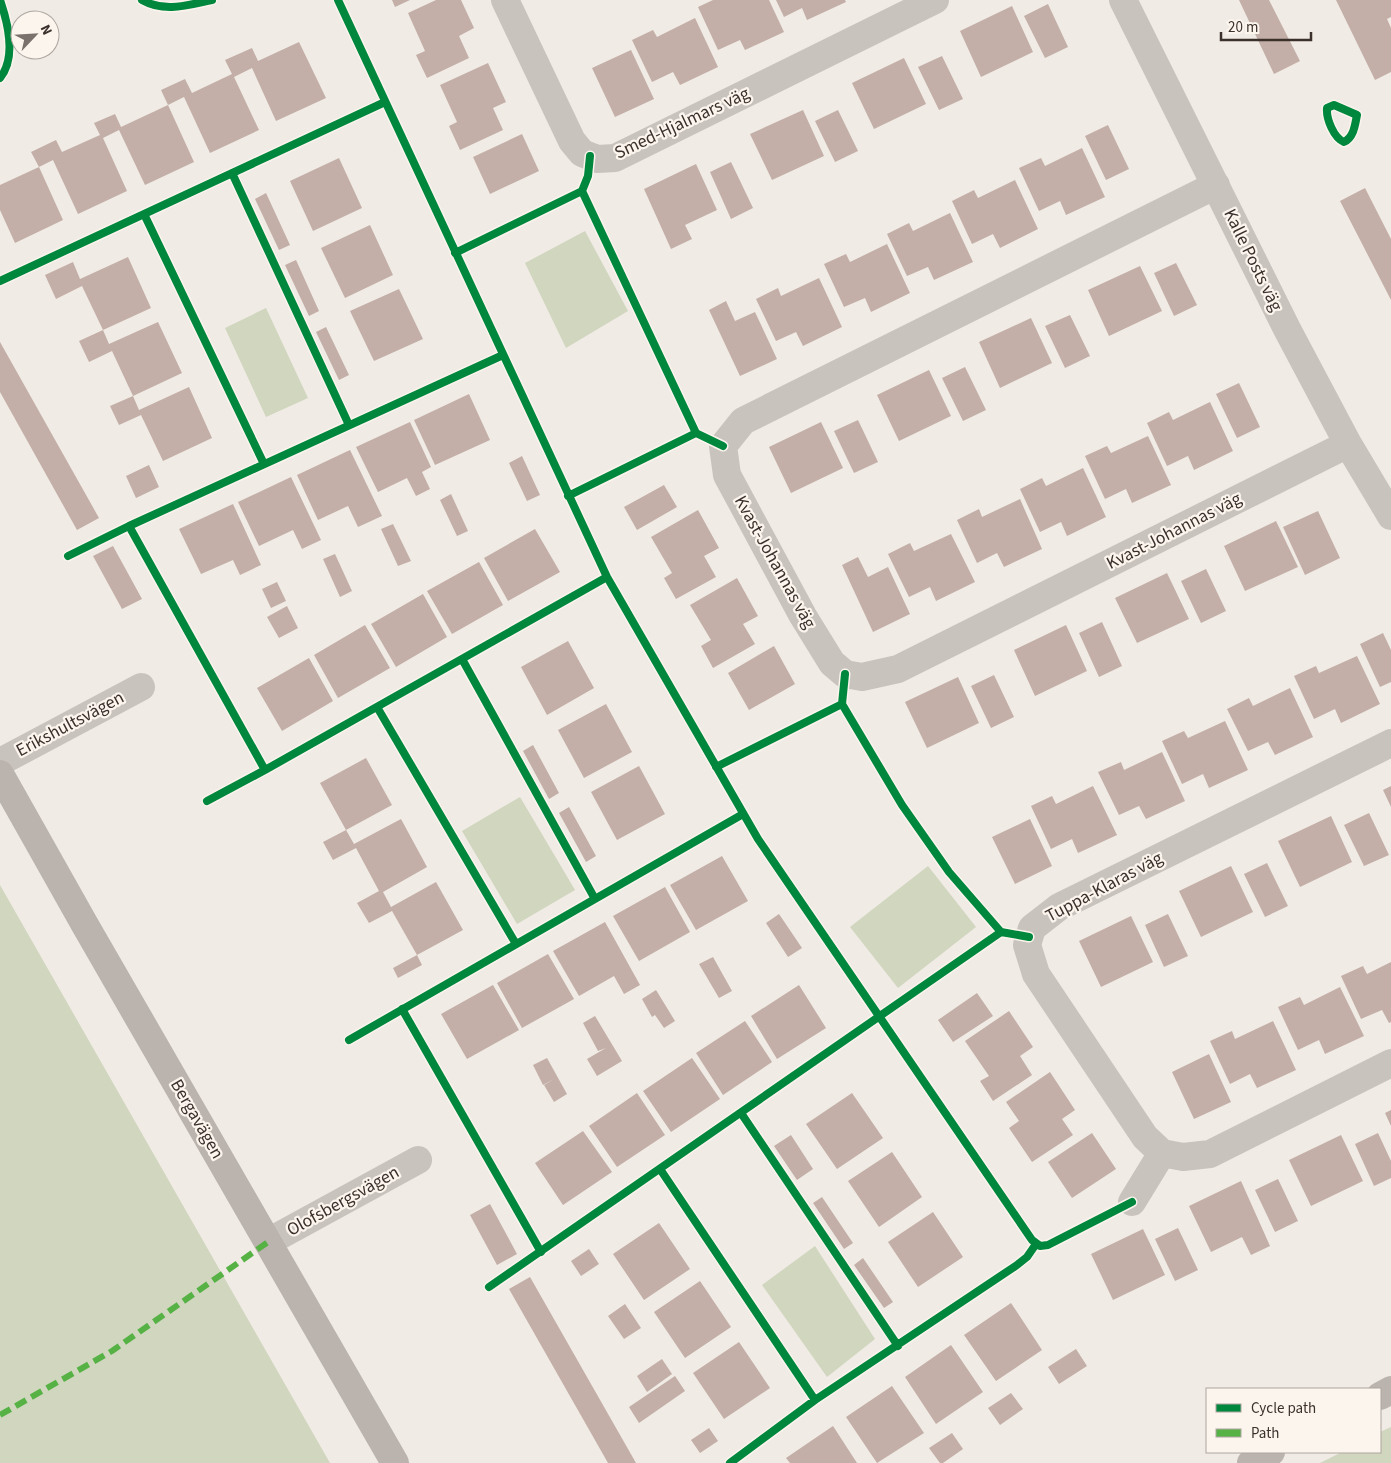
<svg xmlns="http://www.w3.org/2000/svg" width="1391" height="1463" viewBox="0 0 1391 1463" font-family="'Source Sans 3',sans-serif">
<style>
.green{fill:#d1d6bf}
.building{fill:#c3afa7}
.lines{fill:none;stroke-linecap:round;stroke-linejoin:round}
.street{stroke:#c9c3be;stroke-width:28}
.secondary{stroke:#bab3ae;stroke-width:28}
.quiet{stroke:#57b246;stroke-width:6;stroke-dasharray:12 6;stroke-linecap:butt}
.cycleway-casing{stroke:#fbf5ee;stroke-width:11}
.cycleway{stroke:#00873e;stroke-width:8}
.labels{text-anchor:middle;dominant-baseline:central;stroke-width:4.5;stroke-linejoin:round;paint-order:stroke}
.street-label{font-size:18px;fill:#3b302b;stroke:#fbf5ee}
</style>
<rect width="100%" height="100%" fill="#f0ebe5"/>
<path class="green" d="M585 231 628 311 566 348 525 263Z
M266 308 308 398 266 417 225 328Z
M520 797 575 890 517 924 462 831Z
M928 866 976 927 898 988 850 927Z
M0 885 330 1463H0Z
M815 1246 875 1339 827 1377 762 1285Z
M1391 1427V1463H1320L1342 1452H1380V1432Z"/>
<path class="building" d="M392 0H410L395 7Z
M436 0H461L474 28 459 36 469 58 427 78 416 55 425 51 408 13Z
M713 0H769L784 32 745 50 740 40 718 50 698 7Z
M776 0H845L846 2 807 20 802 8 784 17Z
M1239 0H1269L1300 61 1274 74Z
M1336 0H1391V17L1387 19 1391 28V72L1375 80Z
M1048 4 1068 47 1045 58 1024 16Z
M1012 6 1033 52 981 77 960 31Z
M695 18 718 67 680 85 673 72 652 82 632 40 653 30 657 37Z
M299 42 326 98 276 121 252 68 234 77 259 130 210 153 184 97 168 105 194 162 145 185 119 130 103 138 127 191 78 214 53 160 39 167 31 152 56 140 62 152 100 135 94 123 115 114 121 127 168 105 161 90 185 79 192 93 232 74 225 60 252 48 258 61Z
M631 50 654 99 615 117 592 68Z
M942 56 963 99 939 110 918 67Z
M904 58 926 104 874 129 852 83Z
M488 63 506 102 493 108 503 130 460 150 449 126 457 122 440 85Z
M803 110 824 156 772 180 750 134Z
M838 110 858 151 835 162 815 121Z
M1108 125 1129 169 1106 180 1085 136Z
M522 134 539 171 490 194 473 157Z
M1082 148 1105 197 1066 215 1060 201 1039 211 1019 168 1041 158 1045 166Z
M339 158 362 208 313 231 290 181Z
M731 162 753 208 731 219 710 172Z
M696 164 717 210 685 225 692 239 671 249 644 189Z
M39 167 63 220 15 243 0 210V185Z
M1015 180 1038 229 1000 248 993 234 972 244 952 201 974 190 978 198Z
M1365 188 1391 239V300L1340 201Z
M266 193 290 245 279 250 255 199Z
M950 213 973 262 934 280 928 267 907 276 887 234 909 223 913 231Z
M370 225 393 275 345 298 321 248Z
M887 244 910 293 871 312 865 298 844 307 824 264 846 254 850 262Z
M128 257 151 308 103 330 82 286 56 299 45 275 73 262 80 279Z
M296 260 319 311 309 316 285 265Z
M1176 263 1197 305 1174 316 1154 273Z
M1140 266 1162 311 1109 336 1088 290Z
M819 278 842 327 803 346 796 332 776 341 756 299 778 288 781 296Z
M399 289 423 339 374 361 350 311Z
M726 301 735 321 755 312 777 359 740 376 709 310Z
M1070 315 1090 356 1065 368 1045 326Z
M1031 318 1052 363 1000 388 979 342Z
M158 322 182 373 133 396 112 351 89 362 79 341 103 330 109 344Z
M326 327 349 375 339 380 316 332Z
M0 342 99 518 77 530 0 392Z
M965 367 986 410 963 421 942 378Z
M929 370 951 416 899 441 877 395Z
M1239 383 1260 427 1237 438 1216 394Z
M189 387 212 438 163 461 141 415 119 425 110 406 133 396 139 410Z
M469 394 490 440 435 465 414 420Z
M1210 402 1233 451 1194 470 1188 456 1167 466 1147 423 1169 412 1173 420Z
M858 420 878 462 854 473 834 431Z
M410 422 431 467 422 472 430 489 416 496 407 478 378 492 356 447Z
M821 422 843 468 791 493 769 447Z
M1148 436 1171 485 1132 503 1126 489 1105 499 1085 456 1107 446 1111 453Z
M350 450 382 516 358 527 348 506 318 520 297 475Z
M522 456 540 495 527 501 509 463Z
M149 465 159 487 136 498 126 476Z
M1083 468 1106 517 1067 536 1061 522 1040 532 1020 489 1042 478 1046 486Z
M291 477 321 540 302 549 293 530 259 546 238 502Z
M664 485 677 507 637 530 624 507Z
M451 494 468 531 457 536 440 500Z
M1020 499 1042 549 1004 567 997 553 977 563 957 520 979 509 982 517Z
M233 504 261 565 240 575 233 560 201 574 179 529Z
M698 510 719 548 704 556 716 577 676 599 664 578 672 573 651 537Z
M1318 511 1340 558 1305 575 1283 527Z
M1276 521 1298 567 1245 591 1224 546Z
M393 524 411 561 398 566 381 529Z
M535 529 560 572 508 601 484 558Z
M951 534 975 582 936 601 930 587 909 597 888 554 910 543 914 551Z
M113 546 142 599 122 609 93 556Z
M335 554 352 591 340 597 323 559Z
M858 557 868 577 888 567 910 614 873 632 842 565Z
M479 562 503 605 452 634 427 591Z
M1206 569 1226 611 1201 623 1181 581Z
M1167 573 1189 619 1137 643 1115 598Z
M737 578 758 616 743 624 755 644 713 668 701 646 711 640 690 605Z
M277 582 286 601 271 608 262 589Z
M423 594 447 637 396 667 371 624Z
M287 606 298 628 279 638 267 617Z
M1102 622 1122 666 1099 677 1079 633Z
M365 625 390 668 338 698 314 655Z
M1066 625 1087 671 1035 696 1014 650Z
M1383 633 1391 650V682L1380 687 1360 644Z
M568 641 594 688 547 715 521 667Z
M774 646 795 684 749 710 728 673Z
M1357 656 1380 704 1341 723 1335 709 1314 719 1294 676 1316 666 1319 673Z
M309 658 333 701 282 731 257 688Z
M994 675 1014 717 991 728 971 686Z
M958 677 979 723 927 748 905 702Z
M1290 688 1313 737 1275 755 1268 742 1248 751 1227 709 1249 698 1253 706Z
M606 704 632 752 584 778 558 730Z
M1225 721 1248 770 1209 788 1203 774 1182 784 1162 741 1184 731 1188 738Z
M533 745 559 793 549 799 523 751Z
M1162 752 1185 801 1146 819 1139 806 1119 815 1098 772 1121 762 1124 770Z
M366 758 392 805 346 830 320 783Z
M639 766 665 814 617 840 591 792Z
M1093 786 1117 835 1078 853 1072 839 1051 849 1031 806 1052 796 1056 804Z
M1391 786V807L1383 790Z
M569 807 596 856 586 862 559 813Z
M1369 813 1389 855 1364 866 1344 825Z
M1331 816 1352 862 1300 887 1278 841Z
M401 819 427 867 383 892 391 907 436 882 463 930 417 955 392 911 369 923 357 903 379 891 356 848 333 860 323 842 346 830 354 844Z
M1030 819 1052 866 1015 884 992 837Z
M722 856 748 901 696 930 670 885Z
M1267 863 1288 906 1265 917 1244 874Z
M1231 866 1253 912 1201 937 1179 891Z
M665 887 690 932 639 961 613 916Z
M779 914 802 948 788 957 766 923Z
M1168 914 1188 956 1164 967 1145 925Z
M1131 916 1153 962 1101 987 1079 941Z
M605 922 640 985 624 994 614 976 579 996 553 951Z
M548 954 574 999 522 1028 497 983Z
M417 955 422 965 398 978 393 968Z
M713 957 732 991 719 998 699 964Z
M1391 962V1022L1389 1023 1382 1010 1361 1019 1341 976 1363 966 1367 974Z
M493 985 519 1030 467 1059 441 1014Z
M799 985 826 1028 777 1059 751 1016Z
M1340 987 1364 1036 1325 1054 1319 1040 1298 1050 1278 1007 1300 997 1304 1005Z
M656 990 675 1021 664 1028 655 1015 652 1017 642 999Z
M977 993 993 1016 953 1042 938 1020Z
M1009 1011 1033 1047 1020 1056 1032 1075 993 1101 980 1081 989 1076 965 1041Z
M595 1016 622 1061 597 1076 587 1059 606 1048 598 1051 583 1023Z
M745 1021 772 1062 723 1095 696 1053Z
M1273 1021 1296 1070 1257 1088 1250 1074 1230 1084 1210 1041 1232 1031 1235 1039Z
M1209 1054 1231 1102 1194 1119 1172 1072Z
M547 1058 567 1094 554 1102 544 1085 554 1079 543 1085 533 1065Z
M692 1058 720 1099 671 1132 643 1091Z
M1050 1072 1075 1110 1062 1119 1073 1135 1032 1162 1009 1128 1019 1121 1006 1102Z
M637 1093 665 1135 617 1167 589 1126Z
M852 1093 883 1138 837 1169 806 1124Z
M1391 1110V1126L1385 1113Z
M583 1131 612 1172 563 1205 535 1163Z
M1092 1133 1116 1169 1072 1198 1048 1162Z
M1378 1133 1391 1161V1178L1374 1186 1355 1144Z
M791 1135 813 1169 797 1180 774 1146Z
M1341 1135 1363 1181 1311 1206 1289 1160Z
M892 1152 922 1197 879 1227 848 1181Z
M1278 1179 1298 1221 1275 1232 1255 1190Z
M1241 1181 1270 1246 1251 1255 1242 1237 1211 1252 1189 1206Z
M822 1197 853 1243 844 1249 813 1203Z
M490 1204 517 1254 497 1265 470 1215Z
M933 1212 963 1257 918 1287 888 1242Z
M659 1223 690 1269 644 1300 613 1254Z
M1178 1228 1198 1270 1175 1281 1155 1239Z
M1143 1229 1165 1275 1113 1300 1091 1254Z
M589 1249 599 1264 581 1276 571 1261Z
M863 1258 893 1302 884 1308 854 1265Z
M530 1277 636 1463H608L509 1289Z
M700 1281 731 1327 685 1358 654 1312Z
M1011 1303 1042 1350 996 1381 964 1335Z
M625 1304 641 1328 624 1339 608 1316Z
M739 1342 770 1388 724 1419 693 1373Z
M951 1345 983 1392 936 1424 905 1377Z
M1076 1349 1087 1366 1059 1384 1048 1367Z
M662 1359 672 1374 647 1392 637 1376Z
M675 1376 685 1391 639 1423 629 1407Z
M892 1386 924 1433 877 1463 846 1417Z
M1011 1393 1023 1409 1000 1425 988 1408Z
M833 1426 857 1463H790L786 1458Z
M709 1428 718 1441 700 1453 691 1440Z
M952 1433 963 1449 943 1463H940L929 1448Z"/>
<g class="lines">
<path class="street" d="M505 0 572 141 582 153 597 159 615 158 935 0
M1123 0 1287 329 1348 444 1391 516
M1216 185 743 421 723 446 727 475 803 616 832 663 845 674 862 677 898 669 1348 444
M1391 743 1059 907 1032 928 1027 945 1036 974 1145 1137 1162 1153 1183 1157 1210 1154 1391 1063
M0 762 141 687
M1132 1202 1162 1153
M268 1242 418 1160"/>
<path class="secondary" d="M0 774 85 925 395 1463
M1380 1396 1391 1390
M1251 1463 1271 1452"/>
<path class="quiet" d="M0 1415 112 1351 268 1242"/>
<g class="cycleway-casing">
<path id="cycleway" d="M142 0C165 13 188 5 212 0
M338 0 607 577 758 839 1032 1240 1040 1246 1048 1245 1132 1202
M0 78C17 57 8 23 0 0
M1334 105 1357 115C1355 125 1354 137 1344 142 1334 138 1326 119 1327 108Z
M232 173 349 425
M582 191 696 433 723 446
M144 214 264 464
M455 253 582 191 588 176 590 156
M0 281 385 102
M568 496 696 433
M129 526 265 770
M68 556 129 526 503 355
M462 659 595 899
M845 674 842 704 902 805 949 872 1001 932 1029 937
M377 707 516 944
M716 767 842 704
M207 801 265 770 607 577
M402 1009 541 1252
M349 1040 743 814
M741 1113 898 1346
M660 1169 815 1400
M489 1287 1001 932
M730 1463 815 1400 1017 1265 1027 1257 1036 1244"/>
</g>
<use href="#cycleway" class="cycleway"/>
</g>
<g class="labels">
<g class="street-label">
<text transform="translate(682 123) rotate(-25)">Smed-Hjalmars väg</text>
<text transform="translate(1253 260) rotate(64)">Kalle Posts väg</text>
<text transform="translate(1174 531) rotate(-27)">Kvast-Johannas väg</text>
<text transform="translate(775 562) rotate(61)">Kvast-Johannas väg</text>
<text transform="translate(70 724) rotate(-28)">Erikshultsvägen</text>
<text transform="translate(1104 887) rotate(-28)">Tuppa-Klaras väg</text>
<text transform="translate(197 1119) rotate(60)">Bergavägen</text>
<text transform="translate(343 1201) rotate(-29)">Olofsbergsvägen</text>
</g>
</g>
<rect x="1206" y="1388" width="175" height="65" fill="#fbf5ee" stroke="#aea6a0"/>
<rect x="1216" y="1404" width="25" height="8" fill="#00873e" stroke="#aea6a0"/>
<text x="1251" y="1413" font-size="15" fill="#3b302b">Cycle path</text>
<rect x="1216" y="1429" width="25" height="8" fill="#57b246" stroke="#aea6a0"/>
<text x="1251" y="1438" font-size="15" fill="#3b302b">Path</text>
<g transform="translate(35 35) rotate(65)"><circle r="24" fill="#fbf5ee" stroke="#aea6a0"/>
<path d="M0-4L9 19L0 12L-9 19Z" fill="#7a716c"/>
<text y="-8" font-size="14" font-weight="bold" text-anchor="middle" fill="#3b302b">N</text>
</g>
<path d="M1221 32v8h90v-8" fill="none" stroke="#3b302b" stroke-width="2.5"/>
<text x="1228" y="32" font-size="15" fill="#3b302b" stroke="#fbf5ee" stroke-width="4" paint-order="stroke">20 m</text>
</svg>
